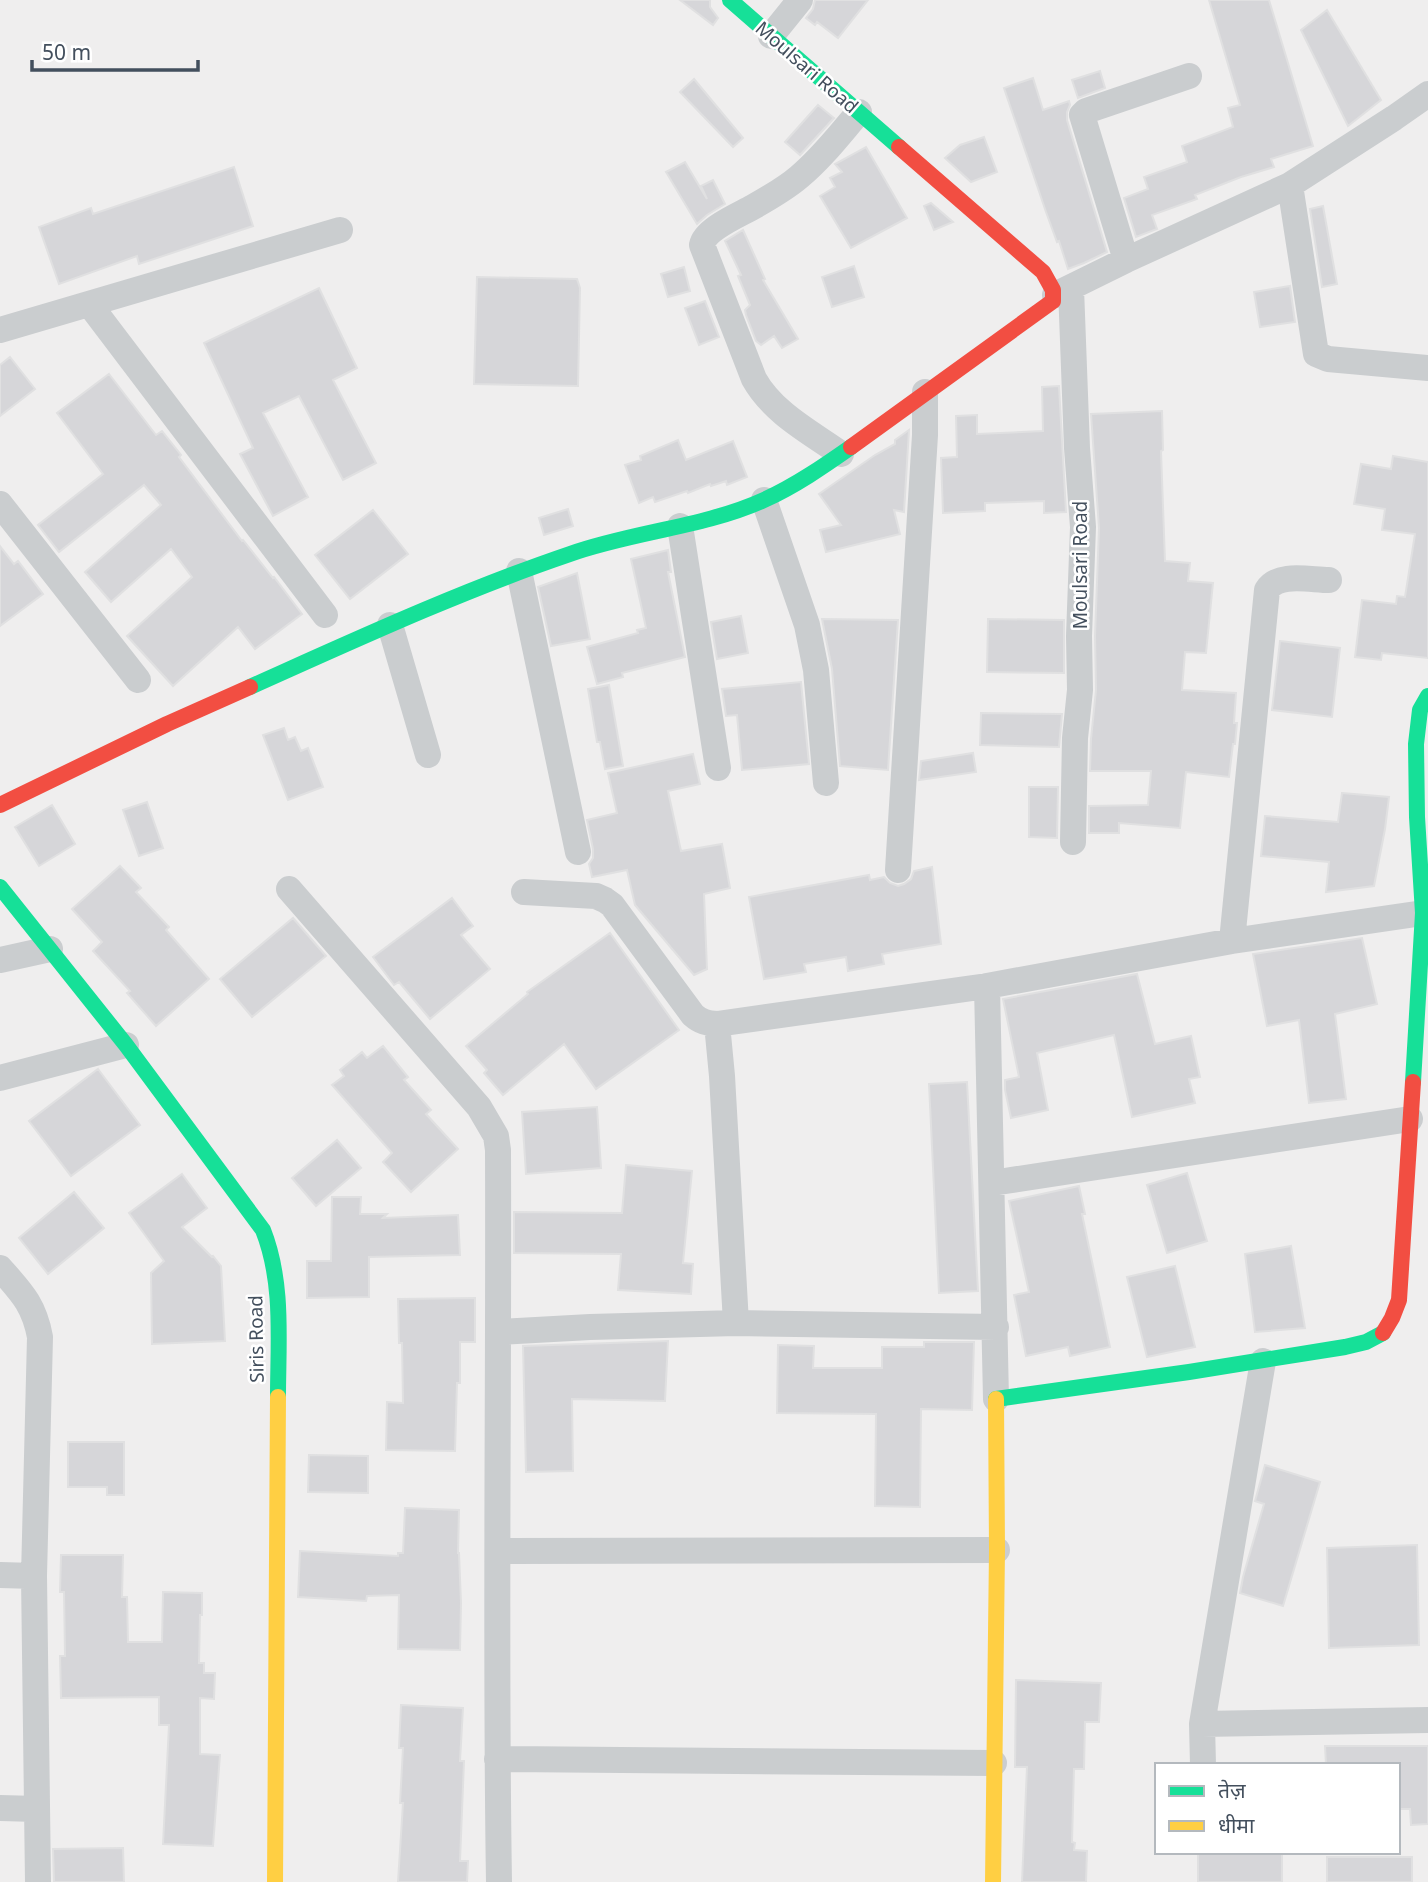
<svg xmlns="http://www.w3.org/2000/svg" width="1428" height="1882" viewBox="0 0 1428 1882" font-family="'Noto Sans','Noto Sans Devanagari',sans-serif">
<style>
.building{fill:#d6d6d9;stroke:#e0e0e1;stroke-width:2}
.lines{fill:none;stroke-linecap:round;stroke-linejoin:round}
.street{stroke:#cacdcf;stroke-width:26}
.fast{stroke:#16e098;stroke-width:16}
.slow{stroke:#ffcf43;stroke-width:16}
.jam{stroke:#f24e42;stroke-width:16}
.labels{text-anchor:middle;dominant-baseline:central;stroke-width:5;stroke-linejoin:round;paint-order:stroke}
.street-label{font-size:19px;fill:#434f5d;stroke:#fff}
</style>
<rect width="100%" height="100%" fill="#efeeee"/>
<path class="building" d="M680 0H710V7L718 18 713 25Z
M815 0H868L838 38 817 22 815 25 806 18 813 9Z
M1209 0H1269L1313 146 1271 159 1274 167 1241 177 1195 195 1197 199 1152 215 1157 229 1136 237 1124 198 1148 189 1144 177 1187 162 1182 146 1233 127 1228 108 1240 105Z
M1327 10 1381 100 1348 126 1301 30Z
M1100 71 1105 88 1078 98 1072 80Z
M1033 78 1043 110 1069 101 1070 105 1067 112V120L1107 252 1084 263 1068 269 1059 241 1057 242 1046 212 1004 88Z
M694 79 743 138 733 147 680 92Z
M818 105 834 118 800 155 785 142Z
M984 137 997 172 971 182 945 158 960 145Z
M866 147 907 218 851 248 820 196 835 187 830 178 842 172 835 164Z
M685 162 707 199 701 186 713 180 725 204 707 215 697 224 666 172Z
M234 167 253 226 139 264 137 256 59 284 39 227 91 208 93 214Z
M931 203 953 222 934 230 924 206Z
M1323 206 1337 284 1322 287 1310 209Z
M743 230 765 279 763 280 798 339 782 348 774 336 761 345 756 341 746 315 745 310 750 305 738 276 741 275 725 241Z
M854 266 864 297 832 307 822 277Z
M684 267 690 291 668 297 661 274Z
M477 277 577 279 580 288 578 386 474 384Z
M1290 286 1295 322 1260 327 1254 292Z
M319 288 357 368 333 380 376 463 343 480 299 396 263 413 308 497 273 516 240 454 253 448 204 343Z
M705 301 719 337 699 345 685 308Z
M10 357 35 389 0 416V365Z
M109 374 156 435 162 431 181 455 179 457 242 541 243 540 273 578 274 577 302 614 255 649 238 627 173 686 127 636 192 577 171 549 111 602 85 572 161 505 144 485 59 552 38 525 103 474 57 413Z
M1059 386 1066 512 1044 513V501L985 503V511L943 513 941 458 957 457 956 416 977 415V434L1043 431 1042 387Z
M1162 411 1163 450 1161 451 1165 561 1190 563 1188 581 1213 583 1206 653 1185 652 1182 690 1236 693 1234 723H1237L1235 744H1233L1229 777 1186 772 1180 828 1119 823V833H1089V806L1148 805 1151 771H1090L1091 739 1096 690 1095 636 1099 528 1091 414Z
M909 430 904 512 894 510 900 534 826 552 820 530 841 525 819 494 875 455 895 444V440Z
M678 440 686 460 733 441 747 477 727 485 726 481 711 486 710 484 688 493 687 491 655 502 653 497 639 503 625 465 641 460 640 456Z
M1393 456 1428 462V658L1382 653 1381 660 1355 657 1362 600 1396 604 1397 596 1405 597 1415 534 1382 530 1385 509 1354 504 1361 464 1391 469Z
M568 509 573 526 544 535 539 518Z
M373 510 408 554 350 599 315 555Z
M0 546 14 564 18 561 43 594 0 626Z
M668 550 671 572H668L685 657 622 673 623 677 597 684 587 647 638 633 637 630 646 628 631 559Z
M577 573 590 639 551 646 538 587Z
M741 616 748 653 717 659 711 622Z
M822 619 898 620 888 770 840 766 832 669Z
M988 619 1064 620V673L987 672Z
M1280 641 1340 648 1332 717 1272 710Z
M801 682 809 764 742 770 737 715 726 716 722 689Z
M609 685 623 766 605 769 600 742H597L588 689Z
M981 713 1062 714 1059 747 980 745Z
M284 728 288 740 295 737 301 751 308 748 323 787 288 800 263 735Z
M973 753 976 772 919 780 921 761Z
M693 754 700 784 668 791 681 851 722 844 730 888 704 894 707 969 694 975 635 905 627 870 592 877 589 864 593 858V849L587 820 617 813 608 773Z
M1029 787H1058L1057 838 1029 837Z
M1342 793 1389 797 1385 829 1374 886 1326 892 1329 862 1261 856 1265 816 1338 822Z
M147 802 163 848 139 856 123 810Z
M52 805 75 844 39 866 15 827Z
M120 866 141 888 136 892 169 927 166 930 209 979 156 1026 127 993 130 991 93 951 102 942 72 909Z
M932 867 941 944 882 954 884 964 848 971 846 957 804 964 806 972 764 979 749 897 869 875 870 880 884 877 890 883 898 886 904 884 911 879 914 871Z
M452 898 473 926 461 935 490 969 430 1019 399 982 394 985 373 957Z
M293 918 326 956 252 1017 220 979Z
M610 933 679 1030 596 1089 564 1044 503 1095 484 1073 487 1070 466 1046 528 994 527 992Z
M1362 938 1377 1004 1335 1014 1346 1099 1309 1103 1299 1020 1267 1026 1253 954Z
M1137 974 1155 1044 1191 1036 1200 1077 1189 1079 1195 1103 1132 1117 1114 1035 1037 1053 1048 1110 1011 1118 1005 1090V1080L1019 1077 1003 999Z
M383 1046 408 1077 404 1080 431 1110 426 1114 458 1149 411 1192 383 1162 392 1153 332 1085 344 1076 340 1070 362 1052 367 1058Z
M98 1069 140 1125 71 1176 29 1121Z
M967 1082 978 1291 939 1293 929 1084Z
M597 1107 601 1168 526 1174 522 1112Z
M337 1140 361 1168 316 1206 292 1178Z
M626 1165 692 1171 683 1263 693 1264 691 1294 618 1290 621 1254 514 1253V1212L622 1213Z
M1187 1173 1207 1241 1167 1253 1147 1185Z
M182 1174 207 1208 182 1227 212 1257 213 1256 221 1266 225 1341 152 1344 151 1273 164 1261 129 1213Z
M1079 1186 1085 1214H1082L1110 1347 1070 1356 1068 1347 1026 1356 1014 1295 1029 1292 1009 1201Z
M74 1192 104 1228 48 1274 19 1238Z
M332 1197H361L360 1214H387L383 1218 458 1215 460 1255 369 1257V1297L307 1298V1261H331Z
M1291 1246 1305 1328 1255 1332 1245 1254Z
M1175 1266 1195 1347 1147 1357 1127 1277Z
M475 1298V1342H460V1383H457L455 1451 386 1450 387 1402 403 1403 402 1343H399L398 1299Z
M668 1341 665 1401 572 1399 573 1471 526 1472 523 1346Z
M924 1342H974L972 1410 921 1409 920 1507 875 1506 876 1414 777 1413 778 1345 814 1346 813 1368H882V1347H924Z
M68 1442H124V1495H107V1487H68Z
M309 1455 368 1456V1493L308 1492Z
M1265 1465 1320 1482 1283 1606 1240 1593 1243 1577 1264 1504 1255 1501Z
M405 1508 459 1510 458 1553H459L461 1603 460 1650 398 1649 399 1595 367 1596 366 1601 298 1597 300 1551 398 1556V1553H403Z
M1417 1545 1419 1645 1329 1648 1327 1548Z
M61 1555H123L122 1597H127L128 1642H162L163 1592 202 1593V1615H200L199 1663H204V1673H215L214 1699 200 1698V1754L220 1755 213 1846 163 1844 169 1725H159V1697L61 1698 60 1656H65L64 1592H60Z
M1016 1680 1101 1683 1099 1722H1085L1084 1769H1074L1072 1842 1075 1843 1074 1850 1087 1851 1086 1882H1022L1027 1767H1015Z
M401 1705 463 1708 460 1761H464L460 1861H468L467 1882H398L403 1803H400L403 1748H399Z
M1325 1746H1428V1824L1411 1825 1410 1809H1398V1765H1326Z
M123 1848 124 1882H54L53 1849Z
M1198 1852H1282V1882H1198Z
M1327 1857H1412V1882H1327Z"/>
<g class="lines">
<path class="street" d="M771 36 800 0
M1290 185 1316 354 1328 359 1428 368
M1126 260 1082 115 1086 111 1189 76
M1071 288 1077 448 1083 527 1079 636 1080 690 1075 738 1073 842
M1055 295 1126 260 1290 185 1394 118 1428 94
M90 305 325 615
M0 330 340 230
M841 454C810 432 773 413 754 379L702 245C705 229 739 215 753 207 769 198 785 189 799 177 822 158 840 134 859 112
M764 500 807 625 816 670 826 783
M0 504 138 680
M680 526 718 768
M519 571 578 852
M390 625 428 755
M898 870 925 435V392
M289 889 479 1107 496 1136 498 1150C499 1394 495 1638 499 1882
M524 892 596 896 605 900 612 905 693 1015C701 1022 707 1023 717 1024L987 986 1232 941 1423 913
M1232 941 1267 590C1278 572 1310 580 1329 580
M0 960 50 949
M987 986 996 1399
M717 1024 722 1076 736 1323
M0 1078 126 1045
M992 1183 1410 1119
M0 1268C21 1292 34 1304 40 1337L34 1576 38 1882
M499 1332 590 1327 736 1323 996 1327
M498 1551 997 1550
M0 1575 34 1576
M1202 1724 1428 1720
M497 1759 994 1763
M1203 1765 1202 1724 1263 1361
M0 1808 37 1809"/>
<path class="fast" d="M730 0 899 147
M250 687C355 640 461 591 570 554 631 532 705 527 764 500 795 486 824 466 851 447
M0 887 126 1045 263 1230C284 1283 278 1342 278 1397
M1413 1082 1423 913 1417 817 1416 744 1420 710 1428 696
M996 1399 1189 1372 1345 1347 1366 1342 1383 1333"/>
<path class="slow" d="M275 1882 278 1397
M993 1882 997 1550 996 1399"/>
<path class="jam" d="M851 447 1053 301V290L1043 272 899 147
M0 805 167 724 250 687
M1383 1333 1392 1318 1399 1300 1413 1082"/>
</g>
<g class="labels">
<g class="street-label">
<text transform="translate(807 67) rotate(41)">Moulsari Road</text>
<text transform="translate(1080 565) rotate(-90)">Moulsari Road</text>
<text transform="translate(256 1339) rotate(-91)">Siris Road</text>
</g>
</g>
<rect x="1155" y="1763" width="245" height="91" fill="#ffffff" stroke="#b4b9be" stroke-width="2"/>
<rect x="1169" y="1786" width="35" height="10" fill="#16e098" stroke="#b4b9be" stroke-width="2"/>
<text x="1218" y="1798" font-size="21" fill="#434f5d">तेज़</text>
<rect x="1169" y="1821" width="35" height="10" fill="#ffcf43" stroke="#b4b9be" stroke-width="2"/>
<text x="1218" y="1833" font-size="21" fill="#434f5d">धीमा</text>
<path d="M32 60v10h166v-10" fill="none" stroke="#434f5d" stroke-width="3.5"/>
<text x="42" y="60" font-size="21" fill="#434f5d" stroke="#ffffff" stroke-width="5" paint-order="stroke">50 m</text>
</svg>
